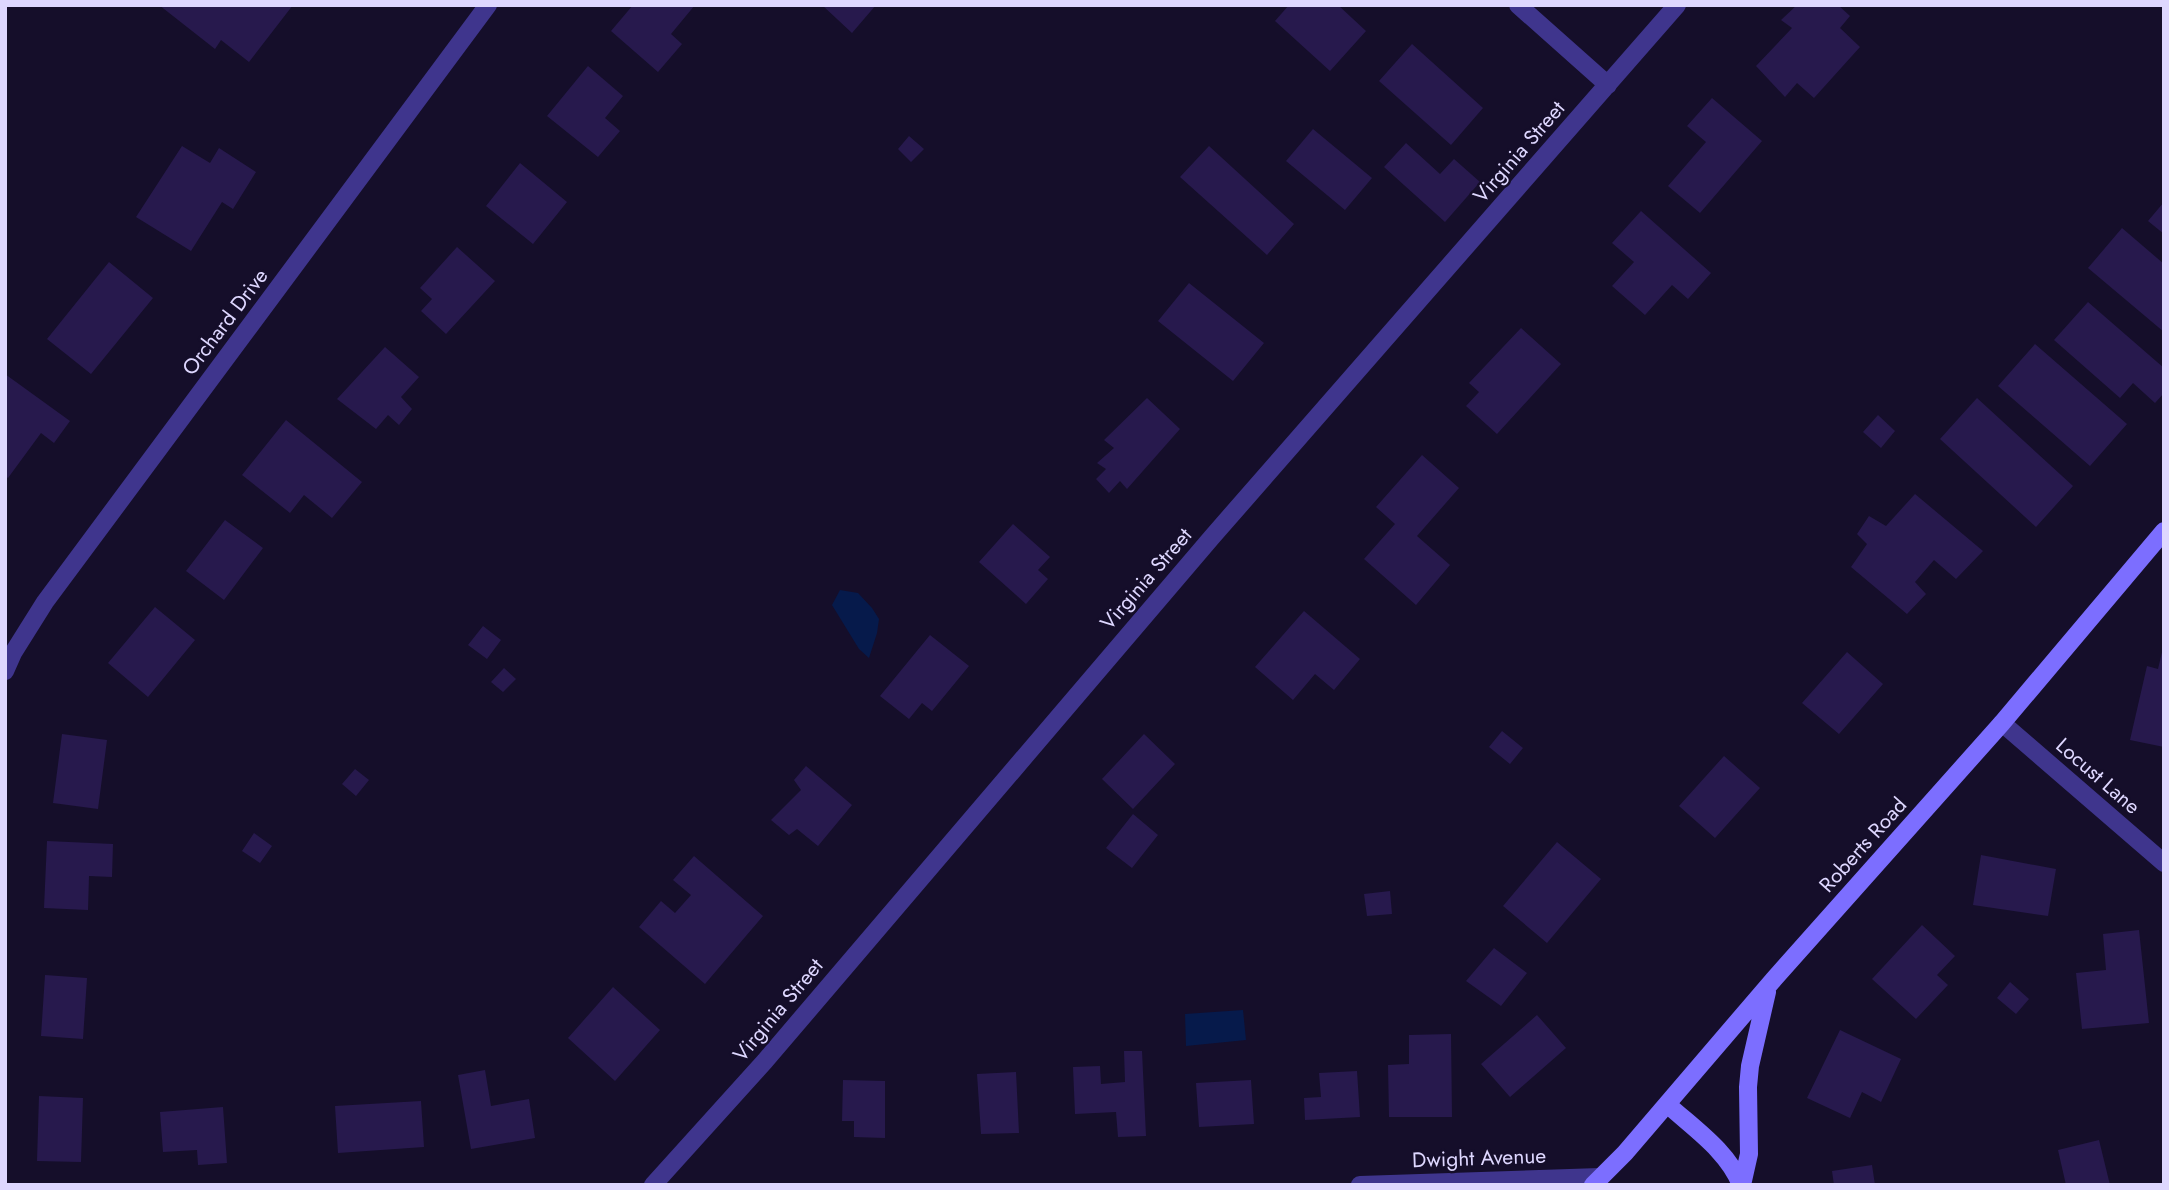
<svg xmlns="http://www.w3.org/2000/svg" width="2169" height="1190" viewBox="0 0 2169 1190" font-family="Jost,sans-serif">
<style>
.water{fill:#061a4b}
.building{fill:#27194d}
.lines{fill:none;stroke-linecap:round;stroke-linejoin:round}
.street{stroke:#3f358d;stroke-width:18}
.secondary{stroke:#7c6eff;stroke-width:18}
.labels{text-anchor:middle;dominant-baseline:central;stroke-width:5;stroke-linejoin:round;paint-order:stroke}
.street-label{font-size:21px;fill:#ded7ff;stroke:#150e2a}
</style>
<rect width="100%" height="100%" fill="#150e2a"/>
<path class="water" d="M840 590 858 593 872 608 879 619 877 633 869 658 859 649 832 605Z
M1243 1010 1246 1040 1186 1046 1185 1014Z"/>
<path class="building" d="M159 5H293L249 62 221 40 215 49Z
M633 5H695L671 34 682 44 658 72 611 31Z
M822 5H876L852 33Z
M1289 5H1338L1366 31 1330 71 1275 21Z
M1797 5H1838L1850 16 1840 28 1860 47 1814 98 1797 83 1785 97 1756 66 1792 28 1781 20Z
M1412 44 1483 108 1451 145 1379 81Z
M588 66 623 96 605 118 620 131 598 157 547 116Z
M1712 98 1762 141 1700 213 1668 186 1706 142 1687 126Z
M1313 129 1372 178 1345 210 1286 161Z
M909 136 924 149 911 162 898 149Z
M1406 143 1440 174 1454 159 1480 182 1445 222 1384 167Z
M182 146 210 163 219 148 256 172 233 209 222 202 191 251 136 217Z
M1209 146 1294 224 1267 255 1180 177Z
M520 163 567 202 533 244 486 206Z
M2164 202V234L2148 221Z
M1641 211 1711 273 1688 299 1672 285 1645 315 1612 286 1634 262 1612 243Z
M2122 228 2164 264V332L2088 268Z
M457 247 495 281 446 334 421 311 432 299 420 288Z
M109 262 153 298 91 374 47 339Z
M1189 283 1264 343 1233 381 1158 321Z
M2088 302 2164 368V393L2155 403 2133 383 2120 398 2054 340Z
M1521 328 1561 364 1497 434 1466 406 1479 392 1469 383Z
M2035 344 2127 424 2090 466 1998 386Z
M385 347 419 377 401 397 412 409 399 425 388 415 376 429 337 399Z
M5 374 70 421 54 443 41 433 8 478 5 476Z
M1147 398 1180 429 1127 489 1120 481 1109 493 1096 479 1106 469 1097 463 1114 448 1104 440Z
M1977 398 2073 486 2036 527 1940 439Z
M1878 415 1895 431 1881 448 1863 432Z
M286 420 362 482 332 518 304 495 290 513 242 475Z
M1422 455 1459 488 1417 536 1450 565 1416 605 1364 559 1395 524 1376 507Z
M1915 494 1983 551 1956 579 1934 560 1915 582 1926 594 1907 614 1851 567 1867 544 1857 534 1869 516 1886 526Z
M225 520 263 548 224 600 186 571Z
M1013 524 1050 557 1038 570 1048 579 1026 604 979 562Z
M155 607 195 640 148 697 108 663Z
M1304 611 1360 659 1334 690 1315 674 1293 700 1255 667Z
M483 626 501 640 487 659 468 645Z
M930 635 969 666 932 711 922 703 909 719 880 696Z
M2163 648 2164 649V747L2130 740 2147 666 2158 669Z
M1847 652 1883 684 1839 734 1802 703Z
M504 668 516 679 503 692 491 682Z
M1502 731 1523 748 1510 764 1489 747Z
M62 734 107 740 98 809 53 803Z
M1144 734 1175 764 1133 809 1102 779Z
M1724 756 1760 788 1715 838 1679 806Z
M806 766 852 805 818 846 797 829 789 835 771 820 801 790 794 780Z
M355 769 369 780 356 796 342 784Z
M1133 814 1158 835 1132 868 1106 848Z
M254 833 272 846 260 863 242 851Z
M47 841 113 844 112 877 89 876 88 910 44 908Z
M1557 842 1601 879 1547 943 1503 906Z
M1981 855 2056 869 2048 916 1973 905Z
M694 856 763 916 705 984 639 927 661 901 675 913 691 895 673 880Z
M1390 891 1392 914 1367 916 1364 894Z
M1922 925 1955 956 1937 975 1948 985 1916 1019 1872 979Z
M2139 930 2149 1023 2082 1029 2076 973 2106 970 2103 934Z
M1494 948 1527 973 1501 1006 1466 981Z
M45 975 87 978 83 1039 41 1036Z
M2010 982 2029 999 2016 1014 1997 998Z
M613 987 660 1030 615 1081 568 1038Z
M1537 1015 1566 1048 1510 1097 1481 1064Z
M1840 1030 1901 1059 1881 1102 1862 1092 1850 1118 1807 1098Z
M1451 1034 1452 1117H1389L1388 1065 1409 1064V1035Z
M1124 1051H1142L1146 1136 1118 1137 1116 1112 1075 1114 1073 1067 1100 1066 1101 1084 1125 1082Z
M485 1070 491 1106 529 1099 535 1138 471 1149 458 1075Z
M1357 1071 1360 1117 1305 1120 1304 1098 1321 1097 1319 1073Z
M1016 1072 1019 1133 981 1134 977 1074Z
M843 1080 885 1081V1138L854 1137V1121H842Z
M1251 1080 1254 1124 1199 1127 1196 1083Z
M39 1096 83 1098 81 1162 37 1161Z
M421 1101 424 1147 338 1153 335 1106Z
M223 1107 227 1163 198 1165 197 1150 163 1152 160 1112Z
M2099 1140 2110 1185H2066L2058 1150Z
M1872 1165 1875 1185H1834L1832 1171Z"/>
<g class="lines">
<path class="street" d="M1518 5 1608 85
M5 671 13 653 45 602 488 5
M2002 723 2164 863
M653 1185 765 1061 1212 537 1677 5
M1360 1185 1600 1177"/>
<path class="secondary" d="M1667 1104C1693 1128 1728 1151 1741 1185
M1593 1185 1625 1153 1774 979 2002 723 2164 531
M1742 1185 1749 1154 1748 1087 1750 1066 1767 992"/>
</g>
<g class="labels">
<g class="street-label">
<text transform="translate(1519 152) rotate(-49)">Virginia Street</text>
<text transform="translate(225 322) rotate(-53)">Orchard Drive</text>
<text transform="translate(1146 579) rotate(-49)">Virginia Street</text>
<text transform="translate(2098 776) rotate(41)">Locust Lane</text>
<text transform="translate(1863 845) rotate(-48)">Roberts Road</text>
<text transform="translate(778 1010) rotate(-50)">Virginia Street</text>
<text transform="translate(1479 1158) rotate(-2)">Dwight Avenue</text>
</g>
</g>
<rect width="2169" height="1190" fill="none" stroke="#ded7ff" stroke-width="14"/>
</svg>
